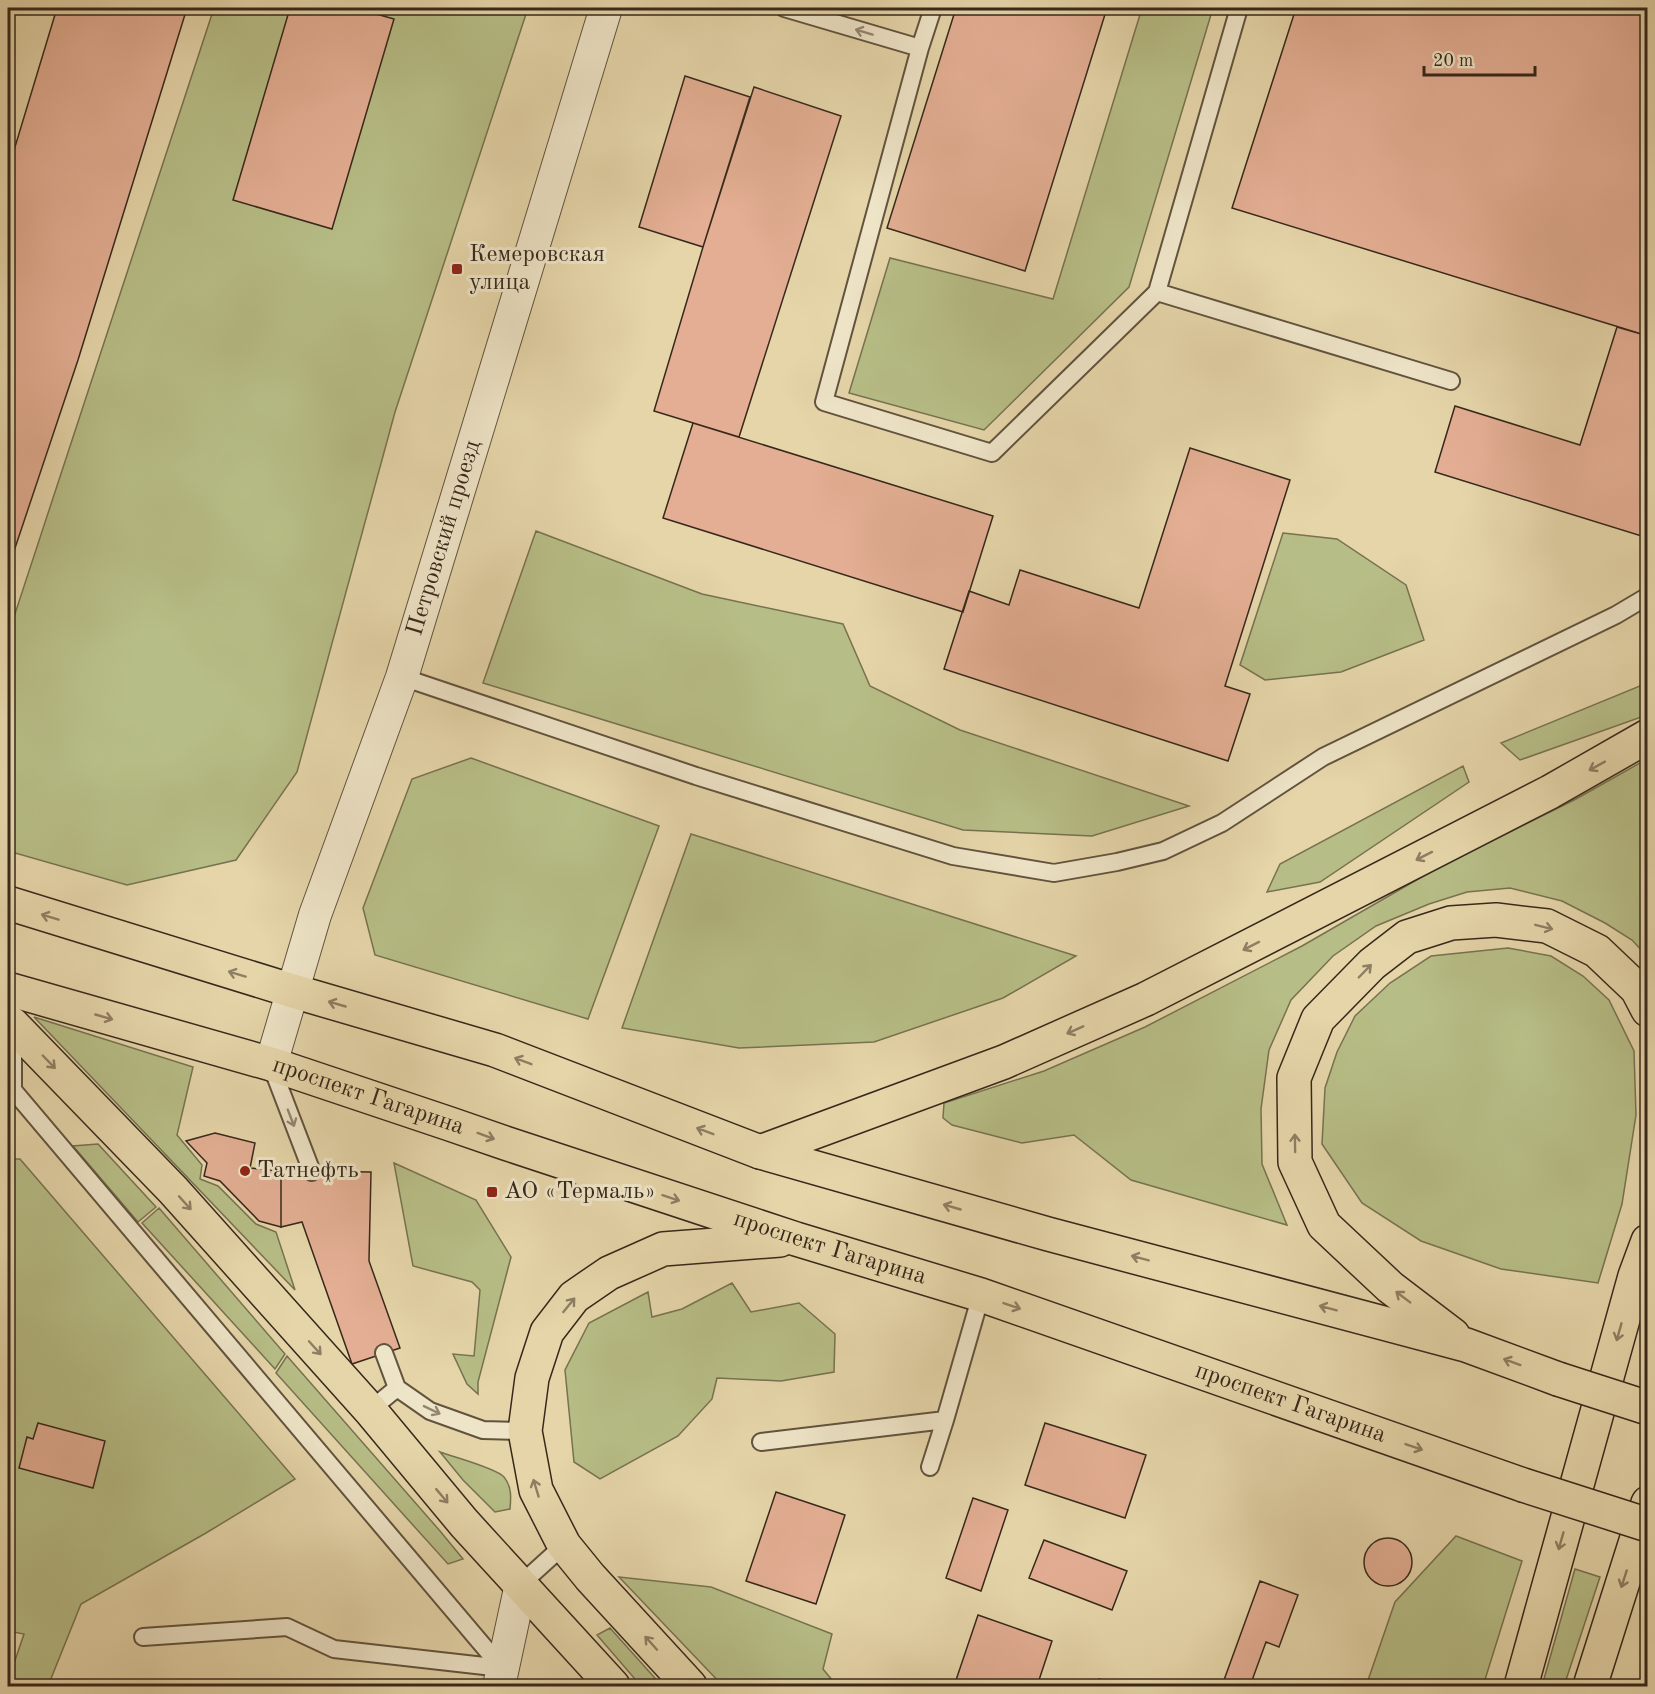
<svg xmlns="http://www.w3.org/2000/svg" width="1655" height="1694" viewBox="0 0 1655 1694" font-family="'Old Standard TT',serif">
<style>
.green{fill:#b7bd86;stroke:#777250;stroke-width:1.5}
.building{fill:#e3ae93;stroke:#37281b;stroke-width:1.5}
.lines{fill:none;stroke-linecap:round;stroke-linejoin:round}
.service-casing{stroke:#62533e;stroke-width:20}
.minor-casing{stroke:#62533e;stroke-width:34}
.primary-casing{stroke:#37281b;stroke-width:36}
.service{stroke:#eee4c7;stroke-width:16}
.minor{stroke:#eee4c7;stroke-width:32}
.primary{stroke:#e5d5a9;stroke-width:33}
.primary-bridge-casing{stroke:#37281b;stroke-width:36;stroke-linecap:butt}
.primary-bridge{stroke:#e5d5a9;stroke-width:33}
.oneway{stroke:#928671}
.oneway2{stroke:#8e7e62}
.poi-dot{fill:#8f2418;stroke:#eee4c7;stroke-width:2}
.labels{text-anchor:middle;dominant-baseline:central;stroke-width:6;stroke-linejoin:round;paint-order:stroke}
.poi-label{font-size:24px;fill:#37281b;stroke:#eee4c7;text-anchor:start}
.street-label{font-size:24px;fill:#37281b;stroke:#eee4c7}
</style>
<rect width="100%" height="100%" fill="#e5d5a9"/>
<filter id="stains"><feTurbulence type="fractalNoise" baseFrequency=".00333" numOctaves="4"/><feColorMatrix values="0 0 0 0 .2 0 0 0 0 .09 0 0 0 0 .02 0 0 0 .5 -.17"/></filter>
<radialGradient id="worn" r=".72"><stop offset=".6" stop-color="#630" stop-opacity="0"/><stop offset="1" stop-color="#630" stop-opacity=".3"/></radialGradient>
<path class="green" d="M214 8H528L395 412 297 772 236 860 127 885 8 851V635Z
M1142 8H1213L1129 287 984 430 849 393 890 258 1053 299Z
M536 531 702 594 843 624 870 686 960 730 1189 806 1092 836 963 830 483 683Z
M1283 533 1337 539 1406 585 1424 640 1341 672 1265 680 1240 665Z
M1647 683V715L1520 760 1501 743Z
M471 758 659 826 588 1019 375 955 363 908 412 779Z
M1647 759V956L1632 940 1605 923 1562 901 1510 888 1467 892 1429 904 1376 926 1333 956 1291 1000 1269 1050 1261 1109 1262 1164 1287 1225 1131 1180 1074 1135 1022 1143 952 1125 943 1118 944 1103 1044 1071 1145 1027 1302 946 1439 867 1576 799Z
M1463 766 1469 782 1320 882 1267 892 1280 864Z
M691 834 1076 956 1003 998 874 1042 739 1048 622 1028Z
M1508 948 1551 956 1583 976 1609 1000 1634 1051 1636 1115 1622 1204 1598 1283 1501 1269 1421 1241 1362 1203 1322 1144 1325 1088 1337 1052 1355 1016 1390 983 1431 956Z
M34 1017 193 1067 177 1135 202 1165 200 1179 218 1186 256 1224 276 1232 295 1290Z
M98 1144 156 1207 138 1222 73 1146Z
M8 1159H20L295 1479 206 1533 81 1604 48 1686H8V1681L24 1634 8 1631Z
M394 1163 476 1200 511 1257 478 1382V1394L467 1384 453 1354 474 1356 480 1290 472 1282 413 1266Z
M159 1208 285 1354 275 1369 142 1223Z
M732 1283 751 1312 799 1303 835 1334 834 1372 781 1381 717 1378 712 1399 678 1436 600 1479 574 1462 565 1370 589 1323 648 1292 652 1317 682 1309Z
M287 1356 440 1531 463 1559 448 1564 276 1373Z
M440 1452C453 1457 496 1468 504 1477 512 1487 511 1498 510 1509L495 1512 463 1480Z
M1456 1536 1522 1561 1483 1686H1366L1395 1602Z
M1575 1569 1600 1577 1564 1686H1542Z
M619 1577 711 1587 832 1634 823 1669 837 1686H723Z
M610 1628 662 1686H641L597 1635Z"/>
<path class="building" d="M57 8H187L78 360 8 569V170Z
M290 8H355L394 19 332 229 233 200Z
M956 8H1107L1025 271 887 228Z
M1296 8H1648V336L1232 208Z
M685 76 750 97 703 247 639 227Z
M754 87 841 116 739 437 654 411 703 247Z
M1617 327 1648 336V538L1435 472 1455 406 1580 445Z
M693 423 993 516 963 612 663 518Z
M1190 448 1290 480 1225 686 1250 694 1228 761 944 669 969 591 1009 605 1020 570 1139 608Z
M215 1133 255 1143 250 1168 281 1171V1227L259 1221 220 1181 204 1176 207 1163 186 1141Z
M281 1171 371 1172 369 1261 400 1348 352 1364 302 1222 281 1227Z
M38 1423 105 1441 93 1488 19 1468 27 1437 33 1439Z
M1045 1423 1146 1455 1125 1518 1025 1485Z
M776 1492 845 1515 816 1604 746 1581Z
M973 1498 1008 1510 981 1591 946 1578Z
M1364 1562a24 24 0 1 1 48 0a24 24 0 1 1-48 0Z
M1044 1540 1127 1571 1112 1610 1029 1578Z
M1260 1581 1298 1595 1279 1647 1266 1642 1250 1686H1242L1224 1680Z
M978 1615 1052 1641 1037 1686H954Z
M1099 1679 1121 1686H1096Z"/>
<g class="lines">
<g class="service-casing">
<path id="service" d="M784 8 920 48
M933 8 920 48 824 402 992 453 1157 292
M1239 8 1157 292 1451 381
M402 677 696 776 953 856 1054 873 1117 862 1163 851 1222 823 1323 757 1616 615 1648 596
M271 1065 312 1172
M13 1090 502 1668
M8 1095 13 1090V1029
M384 1353 397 1388 430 1411 483 1430 525 1431
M370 1410 397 1388
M761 1442 945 1420 981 1295
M930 1467 945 1420
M521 1584 564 1545
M143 1637 287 1627 334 1649 502 1668"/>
</g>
<g class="minor-casing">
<g id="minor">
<path id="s1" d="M271 1064 315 915 402 677 606 8"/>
<path d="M499 1686 521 1584"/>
</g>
</g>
<g class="primary-casing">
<g id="primary">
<path d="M8 903 293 991 495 1050 760 1152 1048 1234 1466 1345 1558 1379"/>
<path id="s2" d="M8 989 271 1064 450 1124 505 1143 796 1239 981 1295 1523 1485"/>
<path d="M8 1021 13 1025 173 1190 370 1410 464 1523 613 1686"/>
<path d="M760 1152 1004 1062 1146 999 1550 792 1648 736"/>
<path d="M1453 1335 1390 1287 1324 1225 1295 1162 1294 1078 1318 1019 1372 964 1407 937 1451 923 1496 920 1547 926 1597 951 1637 989 1648 1010"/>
<path d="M690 1686 590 1577 564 1545 536 1490 525 1431 532 1378 547 1332 574 1297 609 1273 663 1249 780 1240"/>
<path d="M1521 1686 1635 1276 1648 1241"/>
<path d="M1590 1686 1648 1503"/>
</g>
</g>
<use href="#service" class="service"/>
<use href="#minor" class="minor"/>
<use href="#primary" class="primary"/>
<g class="primary-bridge-casing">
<path id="primary-bridge" d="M1558 1379 1648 1408
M1523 1485 1648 1525"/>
</g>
<use href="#primary-bridge" class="primary-bridge"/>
</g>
<defs><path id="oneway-shaft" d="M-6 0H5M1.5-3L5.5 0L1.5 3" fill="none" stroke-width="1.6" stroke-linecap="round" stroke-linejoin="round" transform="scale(1.5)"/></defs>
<g class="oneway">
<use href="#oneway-shaft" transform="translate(864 32) rotate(-163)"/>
<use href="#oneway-shaft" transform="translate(291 1118) rotate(69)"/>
<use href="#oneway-shaft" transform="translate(432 1410) rotate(26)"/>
</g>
<g class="oneway2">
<use href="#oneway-shaft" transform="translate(1597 766) rotate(151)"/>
<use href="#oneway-shaft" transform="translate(1424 856) rotate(153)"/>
<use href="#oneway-shaft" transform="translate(50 917) rotate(-163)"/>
<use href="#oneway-shaft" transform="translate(1544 927) rotate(14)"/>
<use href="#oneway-shaft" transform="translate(1251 946) rotate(153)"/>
<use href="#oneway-shaft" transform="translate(1365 971) rotate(-46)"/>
<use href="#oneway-shaft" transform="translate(237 974) rotate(-163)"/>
<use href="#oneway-shaft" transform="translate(337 1004) rotate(-164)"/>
<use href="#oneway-shaft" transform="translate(104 1017) rotate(16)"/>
<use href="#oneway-shaft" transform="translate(1075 1030) rotate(156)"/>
<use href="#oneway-shaft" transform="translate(523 1061) rotate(-159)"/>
<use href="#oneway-shaft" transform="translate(49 1062) rotate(46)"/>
<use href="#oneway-shaft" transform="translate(705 1131) rotate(-159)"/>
<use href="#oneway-shaft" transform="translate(486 1136) rotate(20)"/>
<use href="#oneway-shaft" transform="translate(1295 1143) rotate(-91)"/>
<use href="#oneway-shaft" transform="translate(671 1198) rotate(18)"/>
<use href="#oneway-shaft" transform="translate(185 1203) rotate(48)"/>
<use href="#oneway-shaft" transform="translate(952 1207) rotate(-164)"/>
<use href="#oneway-shaft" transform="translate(1140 1258) rotate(-165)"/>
<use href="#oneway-shaft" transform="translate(1403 1297) rotate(-143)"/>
<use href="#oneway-shaft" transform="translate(569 1305) rotate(-51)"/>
<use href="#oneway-shaft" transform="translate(1012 1306) rotate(19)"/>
<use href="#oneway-shaft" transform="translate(1328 1308) rotate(-165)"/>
<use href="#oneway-shaft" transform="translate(1619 1332) rotate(106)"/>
<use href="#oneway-shaft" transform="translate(315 1348) rotate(48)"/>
<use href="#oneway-shaft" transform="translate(1512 1362) rotate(-160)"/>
<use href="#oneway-shaft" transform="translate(1414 1447) rotate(19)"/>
<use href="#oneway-shaft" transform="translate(536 1488) rotate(-107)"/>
<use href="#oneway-shaft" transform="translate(442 1496) rotate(50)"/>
<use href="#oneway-shaft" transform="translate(1561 1541) rotate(106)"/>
<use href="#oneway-shaft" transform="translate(1624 1579) rotate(108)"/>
<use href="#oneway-shaft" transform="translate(651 1643) rotate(-132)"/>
</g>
<g class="poi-dot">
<rect x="451" y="263" width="12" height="12" rx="3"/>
<circle cx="245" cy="1171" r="6"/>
<rect x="486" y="1186" width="12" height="12" rx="3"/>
</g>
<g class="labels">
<g class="poi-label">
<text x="469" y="255">Кемеровская<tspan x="469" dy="28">улица</tspan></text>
<text x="257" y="1171">Татнефть</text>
<text x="504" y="1192">АО «Термаль»</text>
</g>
<g class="street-label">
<text stroke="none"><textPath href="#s1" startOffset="554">Петровский проезд</textPath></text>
<text stroke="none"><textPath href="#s2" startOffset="376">проспект Гагарина</textPath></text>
<text stroke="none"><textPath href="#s2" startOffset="862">проспект Гагарина</textPath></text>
<text stroke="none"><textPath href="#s2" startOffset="1348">проспект Гагарина</textPath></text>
</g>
</g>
<rect width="1655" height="1694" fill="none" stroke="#e5d5a9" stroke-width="30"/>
<rect x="9" y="9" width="1637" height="1676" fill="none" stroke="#37281b" stroke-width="3"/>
<rect x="15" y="15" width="1625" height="1664" fill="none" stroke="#37281b" stroke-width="1.5"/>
<path d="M1424 66v9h111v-9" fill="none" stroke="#37281b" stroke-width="3"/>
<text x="1433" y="66" font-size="18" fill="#37281b" stroke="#eee4c7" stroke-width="4.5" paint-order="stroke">20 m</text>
<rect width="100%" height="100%" filter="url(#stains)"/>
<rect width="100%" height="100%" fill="url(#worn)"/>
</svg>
